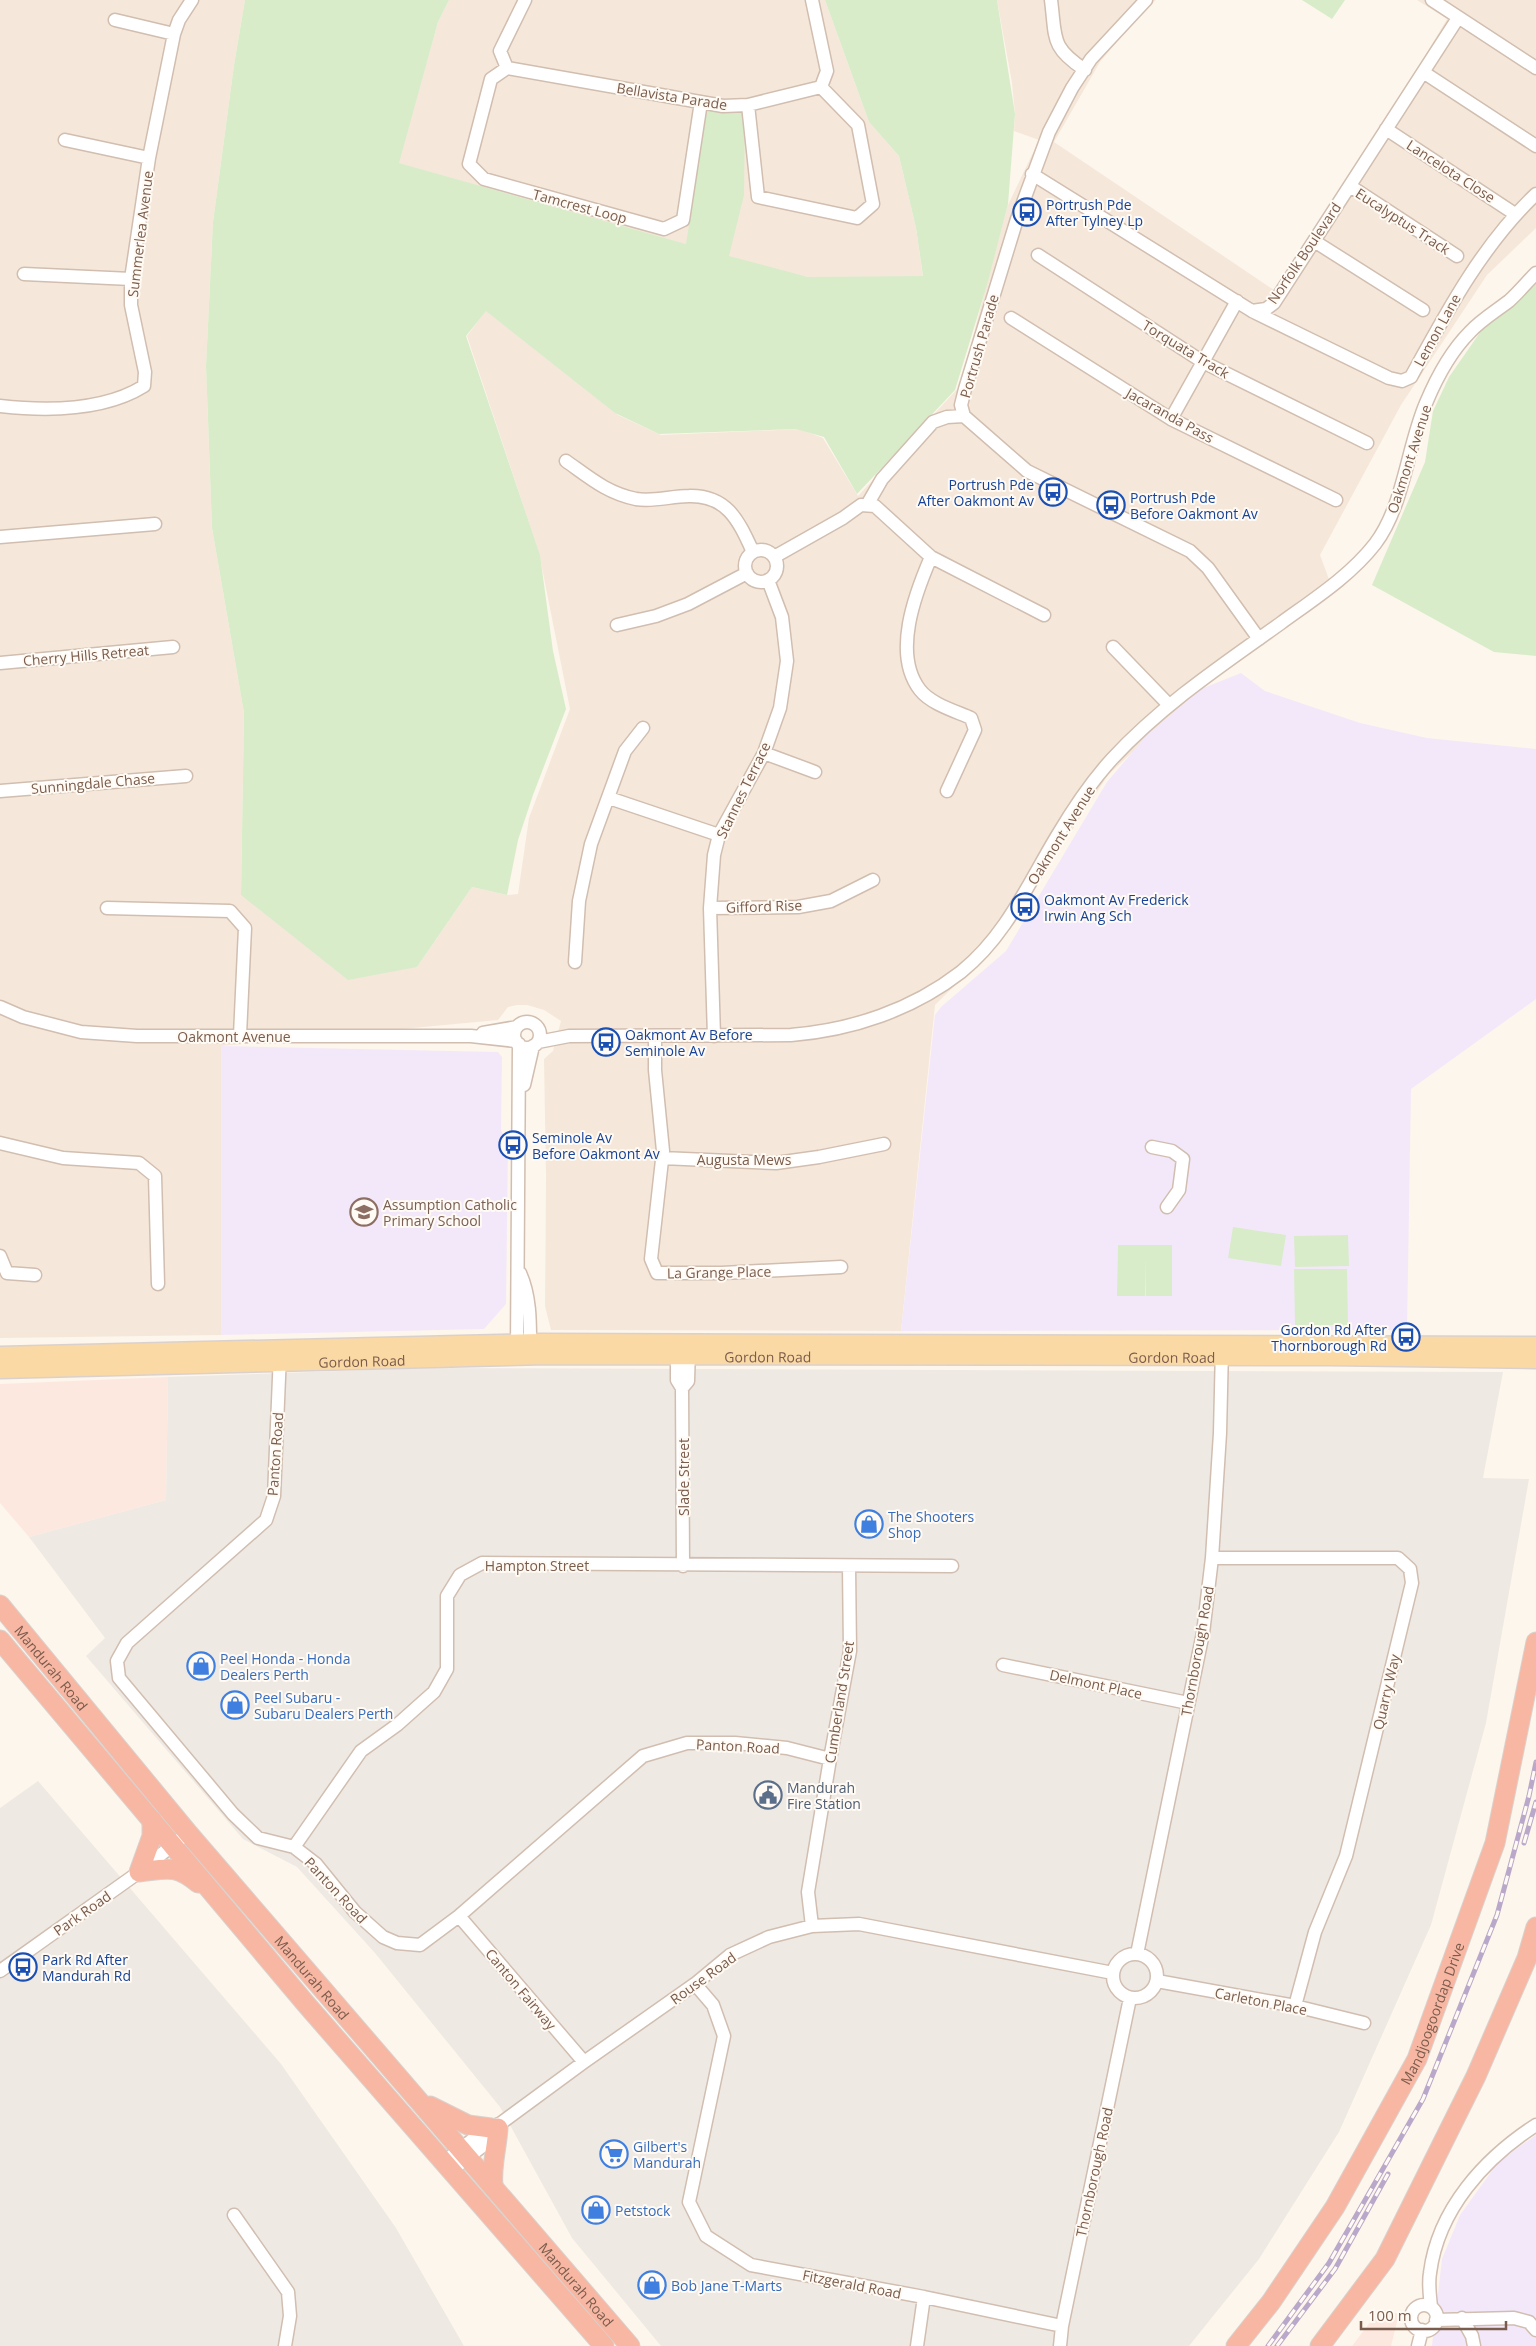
<svg xmlns="http://www.w3.org/2000/svg" width="1536" height="2346" viewBox="0 0 1536 2346" font-family="'Open Sans',sans-serif">
<style>
.residential{fill:#f5e8da}
.commercial{fill:#fde8e0}
.industrial{fill:#efe9e4}
.education{fill:#f3e8fa}
.green{fill:#d8ecc9}
.lines{fill:none;stroke-linecap:round;stroke-linejoin:round}
.minor-casing{stroke:#d1beb0;stroke-width:15}
.major-casing{stroke:#dad1cd;stroke-width:19}
.highway-casing{stroke:#dad1cd;stroke-width:21}
.minor{stroke:#fff;stroke-width:12}
.major{stroke:#fbd9a5;stroke-width:16}
.highway{stroke:#f7b7a3;stroke-width:19}
.rail-casing{stroke:#b9a8c9;stroke-width:5}
.rail{stroke:#fffaf3;stroke-width:3;stroke-dasharray:9;stroke-linecap:butt}
.labels{text-anchor:middle;dominant-baseline:central;stroke-width:4;stroke-linejoin:round;paint-order:stroke}
.street-label{font-size:14px;fill:#7a5c4d;stroke:#fffaf3}
.transit-label{font-size:14px;fill:#164399;stroke:#fffaf3;text-anchor:start}
.education-label{font-size:14px;fill:#785e54;stroke:#fffaf3;text-anchor:start}
.shop-label{font-size:14px;fill:#366cbe;stroke:#fffaf3;text-anchor:start}
.service-label{font-size:14px;fill:#4e5e75;stroke:#fffaf3;text-anchor:start}
</style>
<rect width="100%" height="100%" fill="#fdf6ec"/>
<path class="residential" d="M0 0H245L234 65 213 222 206 366 212 528 244 713 241 895 417 967 472 887 507 895 518 894 529 818 570 709 539 553 467 336 486 310 618 415 661 435 800 429 823 438 858 496 960 386 1007 207 1039 140 1014 131 1015 114 1012 83 997 0H1156L1142 12 1100 62 1054 142 1274 290 1399 99 1447 19 1417 0H1536V228L1487 275 1401 405 1320 555 1333 590 1272 639 1200 689 1108 775 999 942 935 1005 901 1331 551 1330 545 1306 546 1175 544 1059 553 1051 561 1021 544 1010 527 1005H517L508 1007 498 1020 221 1046V1335L0 1338Z
M449 0H825L869 122 899 156 916 228 923 277H808L784 272 398 163 438 22Z"/>
<path class="commercial" d="M168 1377 166 1500 29 1537 0 1503V1384Z
M1380 2309 1399 2314 1391 2346H1352Z"/>
<path class="industrial" d="M425 1368 1503 1372 1483 1478 1529 1479 1486 1723 1431 1925 1339 2132 1259 2259 1189 2346H661L572 2238 500 2107 375 1953 297 1867 243 1839 86 1656 105 1638 29 1537 166 1500 168 1377Z
M38 1781 281 2064 396 2228 464 2346H0V1808Z"/>
<path class="education" d="M1241 673 1265 691 1360 723 1427 738 1536 749V999L1411 1089 1407 1330 901 1331 935 1015 941 1007 1006 951 1107 782 1146 736 1201 689Z
M221 1046 498 1052 502 1057 501 1130 508 1144 506 1304 484 1329 221 1335Z
M1536 2135V2346H1432L1442 2259 1460 2215 1499 2161Z"/>
<path class="green" d="M245 0H449L438 22 399 163 686 244 707 109 725 113 745 111 744 195 729 256 808 277 923 276 916 228 899 156 869 122 825 0H997L1015 114 1008 204 987 285 955 390 857 494 824 437 796 429 659 434 615 413 486 311 466 336 540 555 553 651 566 709 533 795 518 840 507 895 472 887 417 967 348 980 241 895 244 713 212 528 206 366 213 222 234 65Z
M1302 0H1345L1332 19Z
M1536 281V656L1494 652 1372 585 1425 462 1433 411 1449 377 1481 331Z
M1233 1227 1286 1235 1281 1266 1228 1258Z
M1348 1235 1349 1266 1295 1267 1294 1236Z
M1118 1245H1172V1296H1146L1145 1258V1296H1117Z
M1294 1269H1347L1348 1325H1295Z"/>
<g class="lines">
<g class="minor-casing">
<path id="minor" d="M525 0 500 51 507 68 723 106 748 105 821 87 827 71 812 0
M1051 0C1056 38 1050 47 1085 70
M1146 0 1091 59 1072 88 1049 132 1017 219 965 389 961 405 964 416 1027 471 1190 551 1208 568 1259 639
M1432 0 1536 68
M115 20 174 34
M507 68 491 79 469 164 484 179 664 229 683 220 701 102
M1423 72 1536 146
M748 105 758 197 857 218 873 204 858 125 821 87
M1386 129 1515 214
M65 140 149 158
M1032 174 1252 311 1389 378 1402 381 1411 377C1446 313 1482 245 1536 194
M1350 186 1457 256
M1314 241 1423 310
M1038 255 1203 362 1367 443
M24 274 131 279
M1252 311 1266 309 1274 303 1458 18
M1011 318 1171 419 1336 500
M0 406C46 411 104 411 144 386L145 372 131 305V279L149 158 174 34 179 20 192 0
M1171 419 1237 301
M566 461C590 478 607 493 636 499 654 502 671 496 689 496 728 495 739 522 753 552
M867 505 882 479 933 422 947 417 964 416
M0 537 155 524
M745 566a16 16 0 1 1 32 0a16 16 0 1 1-32 0Z
M774 557 843 518 861 505 875 506 931 557 1044 615
M931 557C915 594 892 654 920 690 931 704 955 711 971 718L975 730 947 791
M617 625 656 616 688 604 747 573
M1113 647 1169 705
M0 663 173 647
M764 753 815 772
M0 791 186 776
M609 798 719 835
M107 908 230 911 245 928 240 1035
M710 908 798 907 831 901 873 880
M575 962 579 901 591 844 625 751 643 728
M0 1007 23 1017 81 1032 137 1036H471L516 1041
M514 1035a13 13 0 1 1 26 0a13 13 0 1 1-26 0Z
M483 1033 517 1027
M655 1036V1070L663 1151 651 1259 657 1273H722L841 1267
M714 1036 710 908 714 855 719 835 764 753 780 708 787 661 782 617 768 580
M538 1042 569 1036 791 1035C852 1030 912 1010 961 972 1006 936 1028 884 1057 836 1073 809 1091 782 1112 759 1162 705 1222 665 1281 623 1314 599 1350 576 1375 544 1404 506 1407 447 1426 403 1436 379 1451 351 1470 332 1481 320 1496 311 1509 301 1519 292 1527 282 1536 273
M524 1085 533 1046
M0 1143 63 1158 139 1163 155 1176 158 1284
M1152 1147 1172 1151 1183 1159 1179 1190 1167 1207
M662 1158 776 1163 819 1157 884 1144
M0 1256 7 1273 35 1275
M520 1273C531 1298 530 1324 530 1351
M677 1347V1380L682 1388 683 1566
M517 1351 519 1044
M280 1354 274 1496 266 1520 127 1643 117 1661 119 1678 233 1814 258 1838 294 1847 316 1864 355 1912 383 1937 397 1943 420 1945 459 1916 643 1756 687 1743H735L787 1748 830 1759
M682 1388 688 1381 689 1347
M1212 1558H1398L1410 1569 1412 1583 1346 1856 1315 1932 1295 2006
M1003 1665 1188 1703
M294 1847 361 1751 397 1725 434 1692 447 1669V1596L460 1575 482 1563 952 1566
M459 1916 584 2062
M812 1926 808 1892 830 1759 850 1651 849 1566
M1137 1954 1203 1633 1212 1558 1220 1433 1222 1348
M1113 1976a22 22 0 1 1 44 0a22 22 0 1 1-44 0Z
M0 1971 135 1875 188 1833
M1157 1981 1295 2006 1364 2023
M695 1984 713 2005 724 2036 689 2202 706 2236 751 2265 924 2297 1062 2326
M445 2161 485 2130 501 2123 584 2062 695 1984 730 1955 769 1937 812 1926 859 1924 1113 1973
M452 2170 494 2137 497 2130
M234 2215 288 2292 290 2316 285 2346
M1411 2318a13 13 0 1 1 26 0a13 13 0 1 1-26 0Z
M1431 2307C1430 2296 1428 2284 1430 2273 1438 2209 1485 2158 1536 2125
M1462 2318 1472 2336 1474 2346
M1436 2320 1514 2318 1529 2322 1536 2330
M917 2346 924 2297
M1060 2346 1062 2326 1130 1998
M1418 2346 1422 2330"/>
</g>
<g class="major-casing">
<g id="major">
<path d="M0 1355 541 1342 1536 1345"/>
<path id="s1" d="M0 1370 546 1356 1329 1357 1536 1360"/>
</g>
</g>
<g class="highway-casing">
<g id="highway">
<path id="s2" d="M0 1605 188 1833 630 2346"/>
<path d="M0 1640 306 2004 604 2346"/>
<path d="M152 1820V1836L139 1872C167 1869 175 1864 198 1883"/>
<path d="M430 2106 468 2125 491 2128"/>
<path d="M493 2186C491 2165 497 2148 498 2128"/>
<path id="s3" d="M1236 2346 1271 2302 1335 2207 1417 2059 1495 1843 1536 1642"/>
<path d="M1320 2346 1385 2259 1476 2076 1527 1958 1536 1927"/>
</g>
</g>
<use href="#minor" class="minor"/>
<use href="#major" class="major"/>
<use href="#highway" class="highway"/>
<g class="rail-casing">
<path id="rail" d="M1524 1843 1536 1802
M1268 2346 1329 2263 1423 2099 1497 1915 1529 1796 1536 1762
M1277 2346 1335 2269 1388 2174"/>
</g>
<use href="#rail" class="rail"/>
</g>
<defs>
<g id="bus-ring" transform="scale(1.4375)"><circle r="9.5" fill="#fffaf3" stroke="#1a4fb4" stroke-width="1.5"/><path d="M-5-6H5V4H4V6H2V4H-2V6H-4V4H-5ZM-3.5-4V0h7V-4ZM-3.5 1.2v1.5H-2V1.2ZM2 1.2v1.5H3.5V1.2Z" fill="#1a4fb4"/></g>
<g id="school-ring" transform="scale(1.4375)"><circle r="9.5" fill="#fffaf3" stroke="#8d6e63" stroke-width="1.5"/><path d="M0-5L7-2L0 1L-7-2ZM-4 1L0 2.5L4 1V4Q0 6-4 4Z" fill="#8d6e63"/></g>
<g id="shop-ring" transform="scale(1.4375)"><circle r="9.5" fill="#fffaf3" stroke="#3f7fe0" stroke-width="1.5"/><path d="M-5-2.5h2.3a2.7 3.5 0 0 1 5.4 0H5L5.5 6h-11ZM-1.5-2.5h3a1.5 2.3 0 0 0-3 0Z" fill="#3f7fe0"/></g>
<g id="civic-ring" transform="scale(1.4375)"><circle r="9.5" fill="#fffaf3" stroke="#5c6f8a" stroke-width="1.5"/><path d="M-.6-6.5H3V-4.5H.6V-3L4-1V1h2V6H-6V1h2V-1L-.6-3ZM-1.2 2.5V6h2.4V2.5Z" fill="#5c6f8a"/></g>
<g id="supermarket-ring" transform="scale(1.4375)"><circle r="9.5" fill="#fffaf3" stroke="#3f7fe0" stroke-width="1.5"/><path d="M-6-5.5h2.5l.6 2H6L4.5 2H-2.5L-4.4-4H-6ZM-1.5 3.2a1.3 1.3 0 1 0 .1 0ZM3 3.2a1.3 1.3 0 1 0 .1 0Z" fill="#3f7fe0"/></g>
</defs>
<g fill-rule="evenodd">
<use href="#bus-ring" x="1027" y="212"/>
<use href="#bus-ring" x="1053" y="492"/>
<use href="#bus-ring" x="1111" y="505"/>
<use href="#bus-ring" x="1025" y="907"/>
<use href="#bus-ring" x="606" y="1042"/>
<use href="#bus-ring" x="513" y="1145"/>
<use href="#school-ring" x="364" y="1212"/>
<use href="#bus-ring" x="1406" y="1337"/>
<use href="#shop-ring" x="869" y="1524"/>
<use href="#shop-ring" x="201" y="1666"/>
<use href="#shop-ring" x="235" y="1705"/>
<use href="#civic-ring" x="768" y="1795"/>
<use href="#bus-ring" x="23" y="1967"/>
<use href="#supermarket-ring" x="614" y="2154"/>
<use href="#shop-ring" x="596" y="2210"/>
<use href="#shop-ring" x="652" y="2285"/>
</g>
<g class="labels">
<g class="street-label">
<text transform="translate(672 96) rotate(9)">Bellavista Parade</text>
<text transform="translate(1451 171) rotate(33)">Lancelota Close</text>
<text transform="translate(580 206) rotate(15)">Tamcrest Loop</text>
<text transform="translate(1403 221) rotate(33)">Eucalyptus Track</text>
<text transform="translate(140 234) rotate(-83)">Summerlea Avenue</text>
<text transform="translate(1304 253) rotate(-56)">Norfolk Boulevard</text>
<text transform="translate(1437 330) rotate(-61)">Lemon Lane</text>
<text transform="translate(979 346) rotate(-74)">Portrush Parade</text>
<text transform="translate(1186 349) rotate(31)">Torquata Track</text>
<text transform="translate(1170 415) rotate(29)">Jacaranda Pass</text>
<text transform="translate(1409 459) rotate(-72)">Oakmont Avenue</text>
<text transform="translate(86 655) rotate(-5)">Cherry Hills Retreat</text>
<text transform="translate(93 783) rotate(-5)">Sunningdale Chase</text>
<text transform="translate(743 790) rotate(-64)">Stannes Terrace</text>
<text transform="translate(1061 835) rotate(-58)">Oakmont Avenue</text>
<text transform="translate(764 906) rotate(-2)">Gifford Rise</text>
<text x="234" y="1036">Oakmont Avenue</text>
<text x="744" y="1159">Augusta Mews</text>
<text transform="translate(719 1272) rotate(-1)">La Grange Place</text>
<text stroke="none"><textPath href="#s1" startOffset="768">Gordon Road</textPath></text>
<text stroke="none"><textPath href="#s1" startOffset="1172">Gordon Road</textPath></text>
<text stroke="none"><textPath href="#s1" startOffset="362">Gordon Road</textPath></text>
<text transform="translate(275 1454) rotate(-86)">Panton Road</text>
<text transform="translate(683 1477) rotate(-90)">Slade Street</text>
<text x="537" y="1565">Hampton Street</text>
<text transform="translate(1197 1651) rotate(-80)">Thornborough Road</text>
<text stroke="none"><textPath href="#s2" startOffset="81">Mandurah Road</textPath></text>
<text transform="translate(1096 1684) rotate(12)">Delmont Place</text>
<text transform="translate(1386 1692) rotate(-77)">Quarry Way</text>
<text transform="translate(839 1702) rotate(-81)">Cumberland Street</text>
<text transform="translate(738 1746) rotate(3)">Panton Road</text>
<text transform="translate(336 1890) rotate(47)">Panton Road</text>
<text transform="translate(82 1913) rotate(-35)">Park Road</text>
<text stroke="none"><textPath href="#s2" startOffset="486">Mandurah Road</textPath></text>
<text transform="translate(703 1978) rotate(-36)">Rouse Road</text>
<text transform="translate(521 1989) rotate(50)">Canton Fairway</text>
<text transform="translate(1261 2001) rotate(11)">Carleton Place</text>
<text stroke="none"><textPath href="#s3" startOffset="388">Mandjoogoordap Drive</textPath></text>
<text transform="translate(1094 2172) rotate(-78)">Thornborough Road</text>
<text stroke="none"><textPath href="#s2" startOffset="891">Mandurah Road</textPath></text>
<text transform="translate(852 2284) rotate(11)">Fitzgerald Road</text>
</g>
<g class="transit-label">
<text x="1046" y="204">Portrush Pde<tspan x="1046" dy="16">After Tylney Lp</tspan></text>
<text x="1034" y="484" text-anchor="end">Portrush Pde<tspan x="1034" dy="16">After Oakmont Av</tspan></text>
<text x="1130" y="497">Portrush Pde<tspan x="1130" dy="16">Before Oakmont Av</tspan></text>
<text x="1044" y="899">Oakmont Av Frederick<tspan x="1044" dy="16">Irwin Ang Sch</tspan></text>
<text x="625" y="1034">Oakmont Av Before<tspan x="625" dy="16">Seminole Av</tspan></text>
<text x="532" y="1137">Seminole Av<tspan x="532" dy="16">Before Oakmont Av</tspan></text>
<text x="1387" y="1329" text-anchor="end">Gordon Rd After<tspan x="1387" dy="16">Thornborough Rd</tspan></text>
<text x="42" y="1959">Park Rd After<tspan x="42" dy="16">Mandurah Rd</tspan></text>
</g>
<g class="education-label">
<text x="383" y="1204">Assumption Catholic<tspan x="383" dy="16">Primary School</tspan></text>
</g>
<g class="shop-label">
<text x="888" y="1516">The Shooters<tspan x="888" dy="16">Shop</tspan></text>
<text x="220" y="1658">Peel Honda - Honda<tspan x="220" dy="16">Dealers Perth</tspan></text>
<text x="254" y="1697">Peel Subaru -<tspan x="254" dy="16">Subaru Dealers Perth</tspan></text>
<text x="633" y="2146">Gilbert's<tspan x="633" dy="16">Mandurah</tspan></text>
<text x="615" y="2210">Petstock</text>
<text x="671" y="2285">Bob Jane T-Marts</text>
</g>
<g class="service-label">
<text x="787" y="1787">Mandurah<tspan x="787" dy="16">Fire Station</tspan></text>
</g>
</g>
<path d="M1361 2321v8h145v-8" fill="none" stroke="#7a5c4d" stroke-width="2.5"/>
<text x="1368" y="2321" font-size="15" fill="#7a5c4d" stroke="#fffaf3" stroke-width="4" paint-order="stroke">100 m</text>
</svg>
